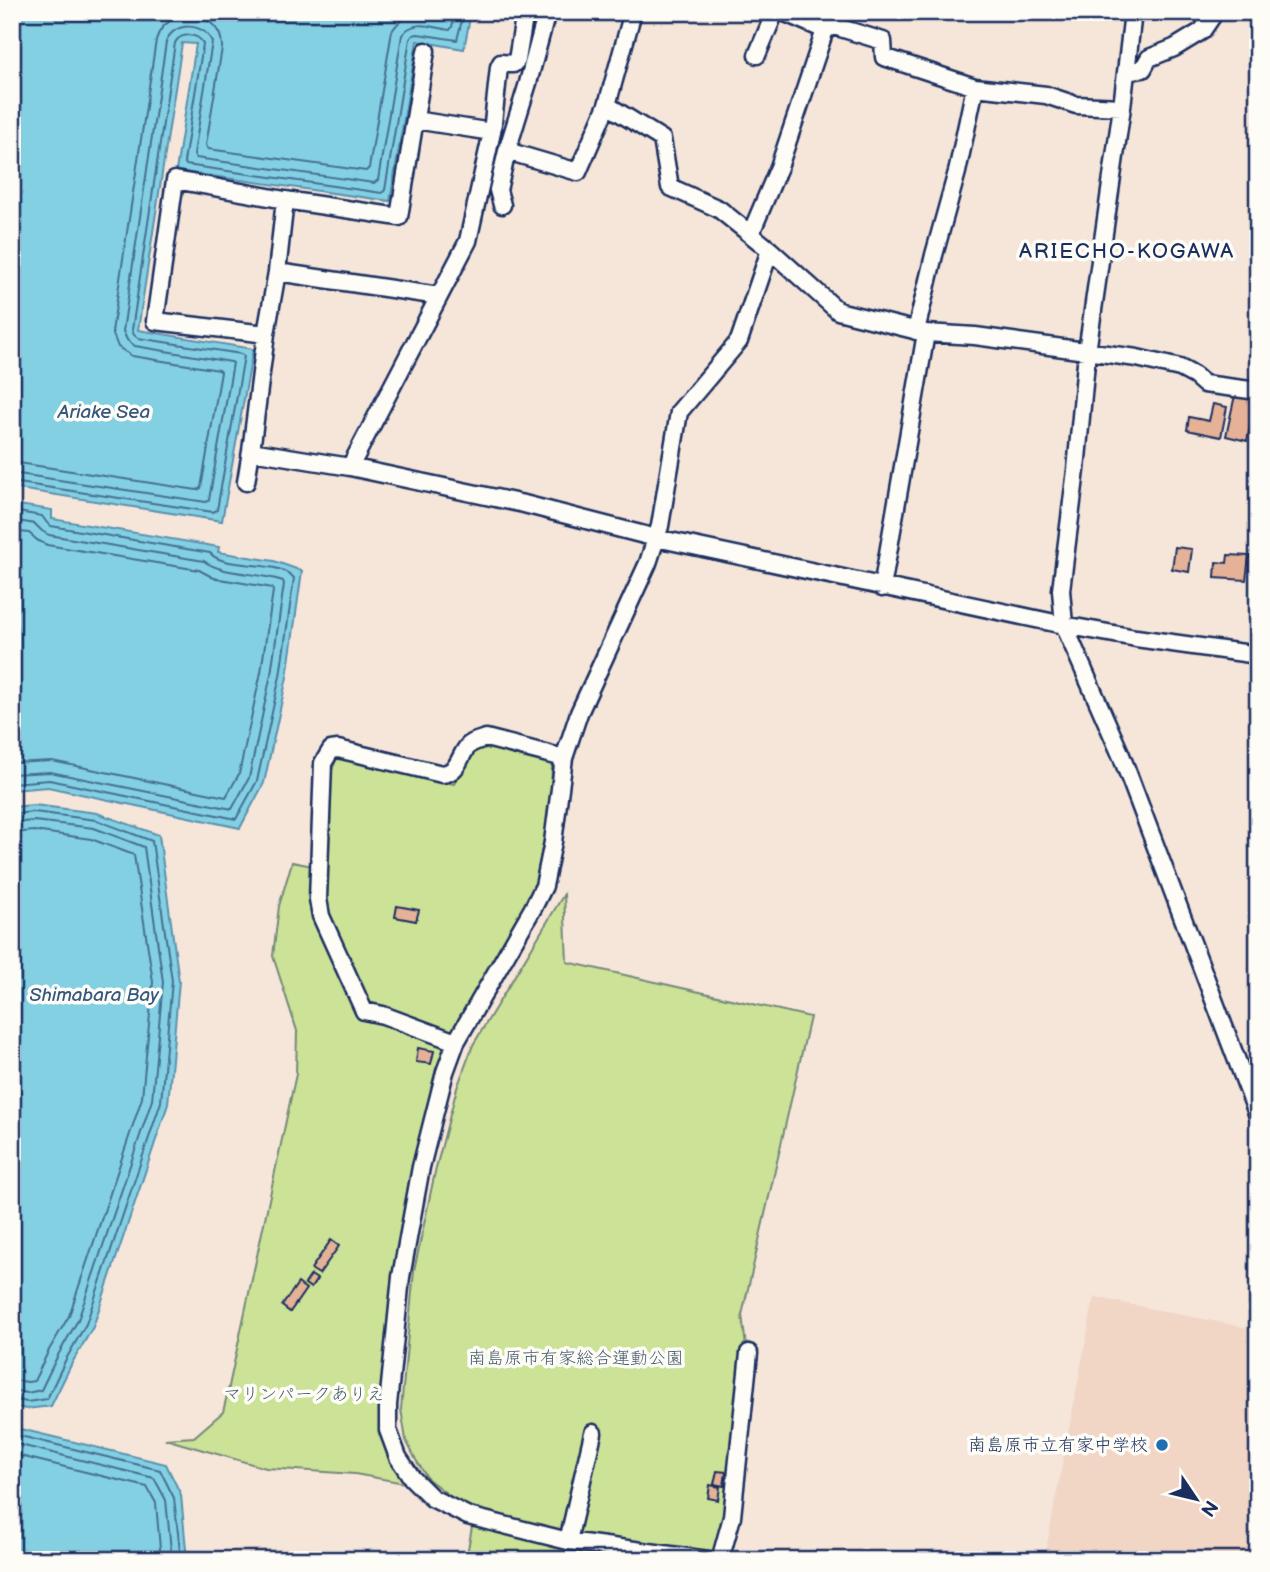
<svg xmlns="http://www.w3.org/2000/svg" width="1270" height="1572" viewBox="0 0 1270 1572" font-family="'Balsamiq Sans','Klee One',sans-serif">
<style>
.built{fill:#f1d6c6}
.green{fill:#cce297;stroke:#74887a;stroke-width:2}
.water{fill:#84d0e3;stroke:#5a90ae;stroke-width:2}
.lines{fill:none;stroke-linecap:round;stroke-linejoin:round}
.shore{stroke:#456f93;stroke-width:2}
.building{fill:#e5b298;stroke:#1b2f5e;stroke-width:2}
.minor-casing{stroke:#1b2f5e;stroke-width:21}
.minor{stroke:#fdfcf7;stroke-width:16}
.poi-dot{fill:#1f6fb2;stroke:#fdfcf7;stroke-width:2.5}
.labels{text-anchor:middle;dominant-baseline:central;stroke-width:7;stroke-linejoin:round;paint-order:stroke}
.park-label{font-size:18px;fill:#475c6c;stroke:#fdfcf7}
.poi-label{font-size:18px;fill:#1b2f5e;stroke:#fdfcf7;text-anchor:end}
.water-label{font-size:19px;font-style:italic;fill:#35577f;stroke:#fdfcf7}
.quarter-label{font-size:21px;letter-spacing:2px;fill:#1b2f5e;stroke:#fdfcf7}
</style>
<rect width="100%" height="100%" fill="#f6e6da"/>
<filter id="ink" filterUnits="userSpaceOnUse"><feTurbulence type="fractalNoise" baseFrequency=".0143" numOctaves="2"/><feDisplacementMap in="SourceGraphic" scale="14" xChannelSelector="R" yChannelSelector="G"/><feConvolveMatrix kernelMatrix="1 2 1 2 8 2 1 2 1" color-interpolation-filters="sRGB"/></filter>
<g filter="url(#ink)">
<path class="built" d="M1094 1297 1258 1330V1560H1044Z"/>
<path class="green" d="M482 744 552 764 551 803 534 890 461 1015 449 1040 438 1071 411 1175 393 1274 380 1404 392 1462 404 1483 355 1474 266 1468 165 1439 194 1437 223 1412 228 1391 296 1074 297 1031 273 956 279 906 292 862 323 868 329 776 339 754 454 784 471 751Z
M564 894 567 962 810 1017 742 1315 747 1354 725 1524 714 1560H466L475 1511 459 1503 428 1479 416 1460 406 1440 401 1409 414 1271 435 1172 457 1088 473 1045Z"/>
<path class="water" d="M12 12H471L464 49 417 41 390 201 176 171 196 44 182 43 138 330 253 349 222 521 12 488Z
M12 504 52 510V519L219 547 218 552 274 561 302 571 287 677 264 783 240 828 48 787 12 790Z
M34 805 97 813 159 835 179 981 168 1104 93 1327 72 1363 51 1406 26 1409 12 1406V807Z
M12 1427 166 1464 181 1495 187 1560H12Z"/>
<g class="lines">
<path class="shore" d="M12 462 197 490 201 488 221 372 219 370 132 356 118 347 112 332 156 40C166 4 223 9 222 48L206 145 208 149 366 171 369 168 392 31C405 10 420 15 441 18L443 16 444 12
M12 473 206 502 209 500 233 363 231 362 135 346 127 340 123 331 166 42C173 21 204 22 212 42L194 154 196 158 374 183 378 180 402 35C414 18 433 28 450 30L452 27 455 12
M12 482 213 512 217 510 244 356 241 354 138 338 134 335 132 330 175 43C180 32 199 33 203 44L184 162 186 165 382 193 385 190 410 39 413 35 418 34 457 40 464 12
M12 511 42 516 47 523 51 526 210 553C226 571 276 558 294 578L280 676 257 781 236 819 49 780 12 783
M12 520 35 524 42 531 49 535 204 561C222 575 259 572 283 581L284 584 271 674 249 778 232 809 50 772 12 774
M12 531 29 533 37 540 47 545 199 570 214 578 267 587 272 588 273 591 261 672 239 774 226 797 52 761 12 763
M12 814 34 812 96 820 152 841 172 981 161 1102 86 1324 66 1359 47 1399 27 1402 12 1399
M12 823 34 821 94 828 144 847 163 982 152 1100 78 1320 58 1355 41 1390 27 1393 12 1390
M12 833 34 831 91 839 134 855 153 982 142 1098 69 1316 49 1350 34 1381 28 1382 12 1380
M12 1434 160 1470 174 1498 181 1560
M12 1443 154 1478 166 1500 172 1560
M12 1454 147 1487 156 1503 161 1560"/>
</g>
<path class="building" d="M1235 395 1256 399 1247 441 1226 436Z
M1213 404 1227 407 1221 437 1187 430 1189 417 1209 421Z
M1175 547 1192 549 1189 572 1172 569Z
M1228 555 1249 556 1246 580 1215 578 1216 562 1227 563Z
M397 906 419 910 416 921 395 917Z
M418 1048 434 1051 431 1064 416 1062Z
M331 1240 339 1246 319 1274 311 1269Z
M311 1275 317 1279 311 1288 305 1284Z
M298 1283 306 1289 290 1312 282 1306Z
M717 1471 726 1472 724 1486 714 1484Z
M710 1485 720 1487 718 1500 708 1498Z"/>
<g class="lines">
<g class="minor-casing">
<path id="minor" d="M525 12 517 60 513 64 501 63 499 67 492 132 468 241 350 467 524 504 656 538 1064 625 1136 638 1258 655
M783 12 825 30 834 26 883 41 884 57 975 87 1046 95 1076 105 1122 107
M1133 12 1122 107 1087 352 1076 470 1061 590 1064 625 1121 755 1258 1116
M757 55 775 12
M1126 72 1143 69 1149 58 1174 48 1202 31 1215 12
M607 105 662 139 670 187 719 209 770 250 838 311 926 333 975 336 1137 358 1180 368 1195 376 1204 384 1258 391
M415 120 492 132
M507 151 578 172 607 105 633 12
M502 205 498 190 507 151 528 83 547 12
M747 232 754 226 779 167 825 30
M277 272 439 296
M916 331 934 255 957 172 975 87
M266 334 155 321 175 180 285 200 399 217 426 51
M251 451 350 467
M246 482 251 451 266 334 277 272 285 200
M882 588 926 333
M456 1042 383 1015 364 1011 321 916 318 899 323 763 331 750 338 749 442 774C459 773 459 755 469 745 474 741 480 740 486 738L564 758
M568 1541 593 1433
M708 1560 568 1541 468 1516 432 1498 412 1478 398 1457 388 1430V1405L401 1277 421 1167 445 1072 456 1042 533 908 544 886 553 842 564 758 579 713 648 563 660 526 679 412 739 341 770 250
M720 1560 732 1517 749 1353"/>
</g>
<use href="#minor" class="minor"/>
</g>
</g>
<circle class="poi-dot" cx="1162" cy="1445" r="7"/>
<g class="labels">
<g class="park-label">
<text x="576" y="1358">南島原市有家総合運動公園</text>
<text x="304" y="1394">マリンパークありえ</text>
</g>
<g class="poi-label">
<text x="1148" y="1445">南島原市立有家中学校</text>
</g>
<g class="water-label">
<text x="104" y="412">Ariake Sea</text>
<text x="94" y="995">Shimabara Bay</text>
</g>
<g class="quarter-label">
<text x="1127" y="251">ARIECHO-KOGAWA</text>
</g>
</g>
<rect width="1270" height="1572" fill="none" stroke="#fdfcf7" stroke-width="42"/>
<rect x="21" y="21" width="1228" height="1530" fill="none" stroke="#1b2f5e" stroke-width="2.5" filter="url(#ink)"/>
<g transform="translate(1196 1499) rotate(125)" stroke="#fdfcf7" stroke-width="5" paint-order="stroke">
<path d="M0-5L12 26L0 18L-12 26Z" fill="#1b2f5e"/>
<text y="-10" font-size="19" font-weight="bold" text-anchor="middle" fill="#1b2f5e">N</text>
</g>
</svg>
